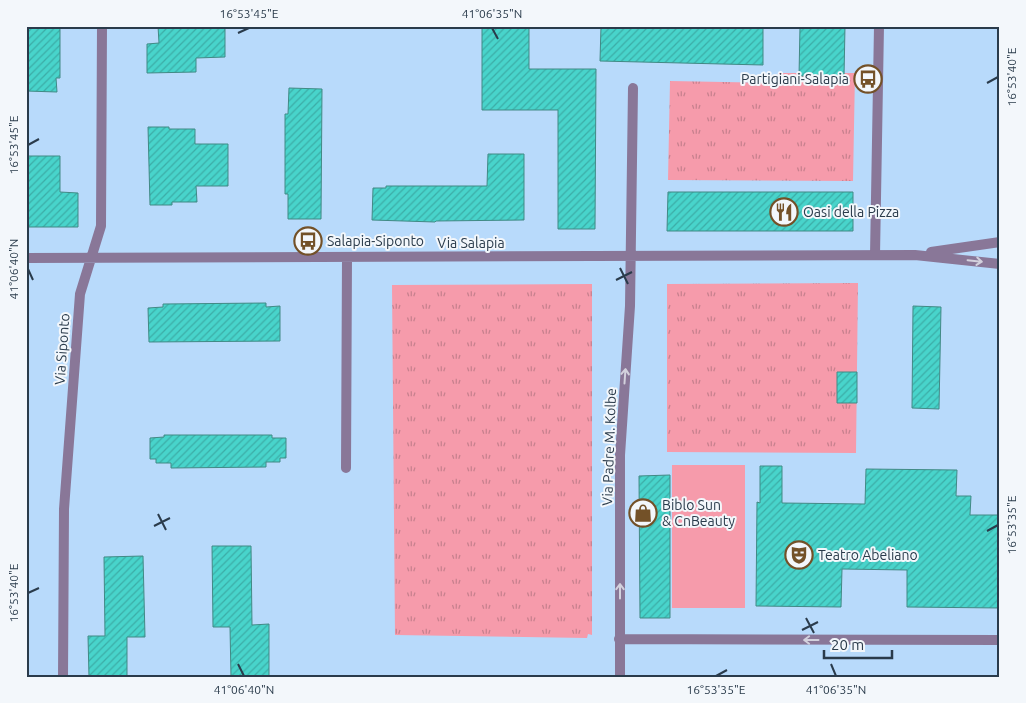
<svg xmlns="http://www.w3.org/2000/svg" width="1026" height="703" viewBox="0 0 1026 703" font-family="Ubuntu,sans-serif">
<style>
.grass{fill:url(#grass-tufts)}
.pitch{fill:#f69bab}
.building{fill:url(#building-hatch);stroke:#418a85}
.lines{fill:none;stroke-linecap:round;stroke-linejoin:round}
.street{stroke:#897798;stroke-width:10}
.oneway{stroke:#d3d1dd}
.ticks{fill:none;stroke:#2a3b4b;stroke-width:2}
.labels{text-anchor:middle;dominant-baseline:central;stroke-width:4;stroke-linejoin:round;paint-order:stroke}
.poi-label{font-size:14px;fill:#2a3b4b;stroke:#f3f7fb;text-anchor:start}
.street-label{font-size:14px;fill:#2a3b4b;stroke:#f3f7fb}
.neatline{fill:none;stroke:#2a3b4b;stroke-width:2}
.ticks-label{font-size:12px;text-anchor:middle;fill:#2a3b4b}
</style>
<defs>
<pattern id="grass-tufts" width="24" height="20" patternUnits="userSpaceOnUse" patternTransform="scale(1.25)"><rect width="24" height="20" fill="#f69bab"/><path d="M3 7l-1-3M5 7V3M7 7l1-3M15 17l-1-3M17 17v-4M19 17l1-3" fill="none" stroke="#c7808d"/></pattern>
<pattern id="building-hatch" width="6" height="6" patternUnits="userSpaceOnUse" patternTransform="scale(1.25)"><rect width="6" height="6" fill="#48d4cb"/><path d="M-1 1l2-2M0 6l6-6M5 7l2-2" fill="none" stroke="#3cada7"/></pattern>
</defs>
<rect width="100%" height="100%" fill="#b8dafb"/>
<path class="grass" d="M778 73H855L853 181 668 180 670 81 777 83Z
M858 283 856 453 667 452V284Z
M592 284V635L588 634 587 638 395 635 392 285Z"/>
<path class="pitch" d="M672 465H745V608H672Z"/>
<path class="building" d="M26 26H60V78H56L57 92 26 91Z
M158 26H225V57L196 58V72L147 73V44L159 43Z
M482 26H529V69H596L595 229H558V110H482Z
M601 26 763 28V65L600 61Z
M800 26H845L844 77 799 76Z
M289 88 322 89 321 219H288V194H285V114H288Z
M148 127H169V129H195V144H228V186H196L197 202H172V205H150Z
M488 154H524V220L436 221 435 222 372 220 373 188H386V186H487Z
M26 156H60V192L78 193V227H26Z
M668 192H853V231H667Z
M266 303V307L280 306V341L149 342 148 308 163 307V304Z
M913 306 941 307 939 409 912 408Z
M837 372H857V403H837Z
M164 435H272V438H286V458H280V462H266V467L171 468V463H156V459H150V438L164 437Z
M760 466H782V503L865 504 866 469 957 470 956 496H971L970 515H1000V608L907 607V570L842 569 841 607 756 606 757 502 760 503Z
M670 475V618H640L639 476Z
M212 546H251L252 625 269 624V677H231L230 627H213Z
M143 556 145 637H127V677H89L88 636H105L104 557Z"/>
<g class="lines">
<path class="street" d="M931 252 1000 242
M875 255 879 26
M26 258 915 255 1000 264
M346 468 347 257
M619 639 1000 640
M63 677 64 509 80 294 101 226 102 26
M620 677V455L630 306 633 88"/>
</g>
<defs><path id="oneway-shaft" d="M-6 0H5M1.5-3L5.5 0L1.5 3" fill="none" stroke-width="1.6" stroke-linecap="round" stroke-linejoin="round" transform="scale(1.25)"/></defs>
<g class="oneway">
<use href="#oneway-shaft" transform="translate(975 261) rotate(6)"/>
<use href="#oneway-shaft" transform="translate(625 376) rotate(-86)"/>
<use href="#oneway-shaft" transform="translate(620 591) rotate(-90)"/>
<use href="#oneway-shaft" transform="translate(811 640) rotate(-180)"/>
</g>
<path class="ticks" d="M492 28 498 39M238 33 249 28M987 83 998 77M28 145 39 139M620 268 628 284M28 269 33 280M616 280 632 272M158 514 166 530M154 526 170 518M987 531 998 525M28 593 39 588M806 618 814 633M802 630 818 622M238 664 244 676M831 664 836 676M716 676 727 670"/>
<defs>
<g id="bus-ring" transform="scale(1.4375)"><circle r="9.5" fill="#f3f7fb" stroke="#735128" stroke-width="1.5"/><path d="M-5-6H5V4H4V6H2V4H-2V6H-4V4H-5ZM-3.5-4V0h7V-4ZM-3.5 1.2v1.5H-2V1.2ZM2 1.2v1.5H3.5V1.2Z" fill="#735128"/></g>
<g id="restaurant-ring" transform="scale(1.4375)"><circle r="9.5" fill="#f3f7fb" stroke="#735128" stroke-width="1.5"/><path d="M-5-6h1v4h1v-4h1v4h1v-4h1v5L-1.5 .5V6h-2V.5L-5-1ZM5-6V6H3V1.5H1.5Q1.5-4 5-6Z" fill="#735128"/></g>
<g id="shop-ring" transform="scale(1.4375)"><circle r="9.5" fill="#f3f7fb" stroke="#735128" stroke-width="1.5"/><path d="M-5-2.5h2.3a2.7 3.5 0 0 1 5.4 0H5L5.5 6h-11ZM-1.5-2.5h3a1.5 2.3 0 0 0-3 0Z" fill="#735128"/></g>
<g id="theatre-ring" transform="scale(1.4375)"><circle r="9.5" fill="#f3f7fb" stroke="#735128" stroke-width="1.5"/><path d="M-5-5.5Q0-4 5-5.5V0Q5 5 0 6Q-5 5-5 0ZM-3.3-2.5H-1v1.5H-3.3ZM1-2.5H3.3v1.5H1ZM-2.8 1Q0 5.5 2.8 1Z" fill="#735128"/></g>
</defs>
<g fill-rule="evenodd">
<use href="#bus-ring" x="868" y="79"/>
<use href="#restaurant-ring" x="784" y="212"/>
<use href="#bus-ring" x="308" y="241"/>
<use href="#shop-ring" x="643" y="513"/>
<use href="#theatre-ring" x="799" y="555"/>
</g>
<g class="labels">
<g class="poi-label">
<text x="849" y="79" text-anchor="end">Partigiani-Salapia</text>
<text x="803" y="212">Oasi della Pizza</text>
<text x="327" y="241">Salapia-Siponto</text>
<text x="662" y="505">Biblo Sun<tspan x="662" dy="16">&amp; CnBeauty</tspan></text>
<text x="818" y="555">Teatro Abeliano</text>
</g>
<g class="street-label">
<text x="471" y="243">Via Salapia</text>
<text transform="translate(62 349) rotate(-86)">Via Siponto</text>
<text transform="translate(609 447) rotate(-88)">Via Padre M. Kolbe</text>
</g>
</g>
<rect width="1026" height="703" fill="none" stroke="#f3f7fb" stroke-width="55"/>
<path d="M824 650v8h68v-8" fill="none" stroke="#2a3b4b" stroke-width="2.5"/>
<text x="831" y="650" font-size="15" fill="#2a3b4b" stroke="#f3f7fb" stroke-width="4" paint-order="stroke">20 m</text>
<rect x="28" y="28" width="970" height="648" class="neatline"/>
<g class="ticks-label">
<text x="249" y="18">16°53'45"E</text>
<text x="492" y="18">41°06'35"N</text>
<text transform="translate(1012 77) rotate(-90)" y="4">16°53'40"E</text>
<text transform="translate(14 145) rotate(-90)" y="4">16°53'45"E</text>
<text transform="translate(14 269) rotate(-90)" y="4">41°06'40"N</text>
<text transform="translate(1012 525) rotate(-90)" y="4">16°53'35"E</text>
<text transform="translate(14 593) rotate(-90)" y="4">16°53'40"E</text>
<text x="244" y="694">41°06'40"N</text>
<text x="716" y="694">16°53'35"E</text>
<text x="836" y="694">41°06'35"N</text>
</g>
</svg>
